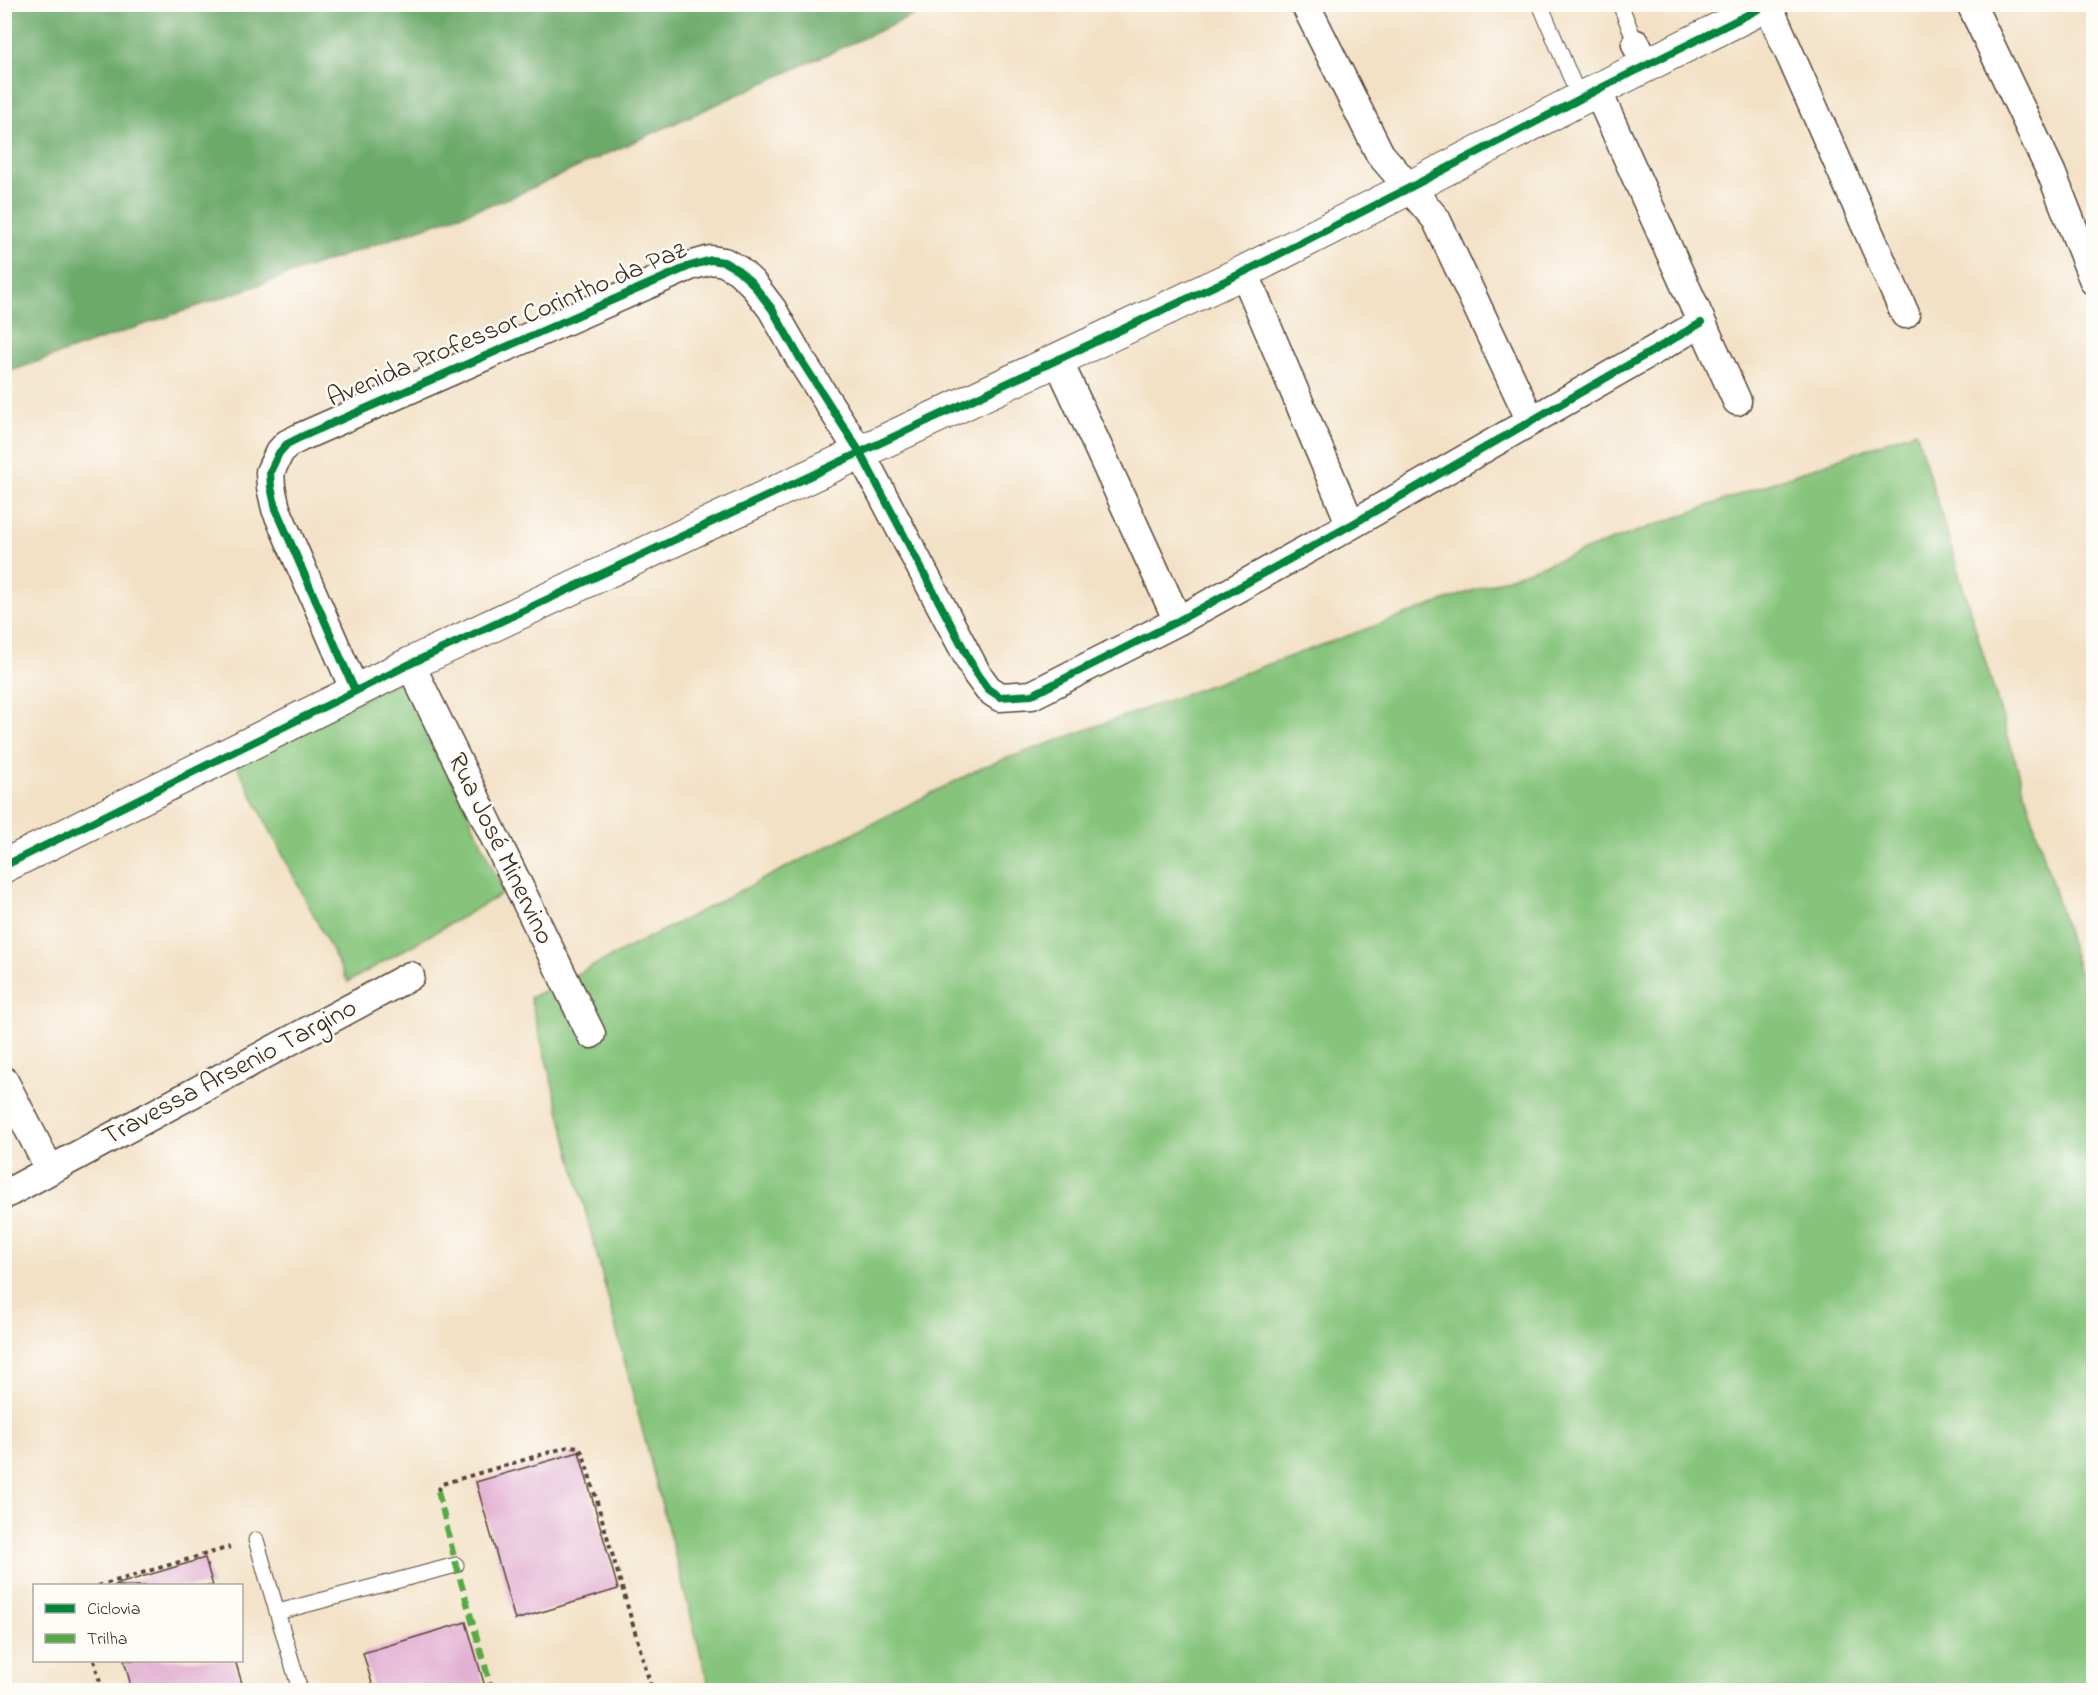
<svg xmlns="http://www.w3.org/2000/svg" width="2098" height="1695" viewBox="0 0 2098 1695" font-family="'Indie Flower',sans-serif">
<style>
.green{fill:#86c47b;stroke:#60774c;stroke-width:1.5}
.forest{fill:#6caa6b;stroke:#546a44;stroke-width:1.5}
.building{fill:#e1acd0}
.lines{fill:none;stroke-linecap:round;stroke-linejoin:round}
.lane-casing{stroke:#574537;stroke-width:17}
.street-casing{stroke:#574537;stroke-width:31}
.secondary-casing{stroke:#574537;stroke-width:35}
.path{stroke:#574537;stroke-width:4;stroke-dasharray:4.5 4.5;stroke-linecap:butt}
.lane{stroke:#fff;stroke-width:15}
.street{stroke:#fff;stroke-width:28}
.secondary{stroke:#fff;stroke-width:33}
.quiet{stroke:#55ab43;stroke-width:6;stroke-dasharray:12 6;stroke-linecap:butt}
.cycleway-casing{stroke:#fdfcf7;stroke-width:11}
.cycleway{stroke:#00873e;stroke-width:8}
.labels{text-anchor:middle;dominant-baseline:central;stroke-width:5;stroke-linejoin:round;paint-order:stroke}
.street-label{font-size:27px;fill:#3b2a1e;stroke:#fdfcf7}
</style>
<rect width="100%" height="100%" fill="#fdfcf7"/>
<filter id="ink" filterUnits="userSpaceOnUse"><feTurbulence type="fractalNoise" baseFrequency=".0167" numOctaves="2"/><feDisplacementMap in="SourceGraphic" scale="12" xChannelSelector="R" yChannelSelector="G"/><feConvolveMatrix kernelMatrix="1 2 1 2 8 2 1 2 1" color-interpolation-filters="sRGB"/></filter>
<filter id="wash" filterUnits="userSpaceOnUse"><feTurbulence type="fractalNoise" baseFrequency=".008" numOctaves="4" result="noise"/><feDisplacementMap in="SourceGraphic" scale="24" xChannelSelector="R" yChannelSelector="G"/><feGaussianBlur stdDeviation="1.35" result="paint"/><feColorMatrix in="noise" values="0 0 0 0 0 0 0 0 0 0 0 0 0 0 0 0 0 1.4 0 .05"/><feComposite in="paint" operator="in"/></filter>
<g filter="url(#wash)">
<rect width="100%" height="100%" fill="#f3e1c6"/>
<path class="green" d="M1916 431 2093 1019V1690H710L530 998 983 767Z
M407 678 504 893 348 982 234 760Z"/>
<path class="forest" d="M4 5 5 4 936 5 512 197 5 373Z"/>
<g id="blocks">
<path class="building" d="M579 1452 618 1589 515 1620 476 1482Z
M205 1558 213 1586H115V1585Z
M466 1622 486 1690H374L363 1653Z
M124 1660H235L244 1690H132Z"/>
</g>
</g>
<g filter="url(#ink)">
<use href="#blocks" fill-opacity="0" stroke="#574537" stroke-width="1.5"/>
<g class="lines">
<g class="lane-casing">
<path id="lane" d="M1540 4 1573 83
M1620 4 1636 44
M256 1540 300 1690
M278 1612 456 1565"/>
</g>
<g class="street-casing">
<path id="street" d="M1305 4 1380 154 1436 219 1531 421
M1971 4 2051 172 2094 281
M1768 5 1905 314
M1636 44 1646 66
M1597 90 1737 401
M1244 272 1351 525
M1057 358 1178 621
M410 664 591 1034
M355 691 276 509 271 487 270 472 279 453 287 444 301 437 690 266 711 260 724 262 738 270 752 283 772 309 801 360 861 454 977 674 988 689 1000 697 1032 695 1178 621 1351 525 1701 323
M4 1081 50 1170
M4 1195 410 976"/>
</g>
<g class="secondary-casing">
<path id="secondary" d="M4 866 410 664 1244 272 1409 188 1597 90 1769 4"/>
</g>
<path class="path" d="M438 1491 442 1484 571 1446 578 1447 583 1454 652 1690
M98 1586 230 1547
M94 1660 102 1690"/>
<use href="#lane" class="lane"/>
<use href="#street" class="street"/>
<use href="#secondary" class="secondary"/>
<path class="quiet" d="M438 1491 456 1565 492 1690"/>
<g class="cycleway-casing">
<path id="cycleway" d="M355 691 276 509 271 487 270 472 279 453 287 444 301 437 690 266 711 260 724 262 738 270 752 283 772 309 801 360 861 454 977 674 988 689 1000 697 1032 695 1178 621 1351 525 1701 323
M4 866 410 664 1244 272 1409 188 1597 90 1769 4"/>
</g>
<use href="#cycleway" class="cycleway"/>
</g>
</g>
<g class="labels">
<g class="street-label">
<text transform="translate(507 325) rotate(-23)">Avenida Professor Corintho da Paz</text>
<text transform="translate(500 849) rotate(64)">Rua José Minervino</text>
<text transform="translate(230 1073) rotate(-28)">Travessa Arsenio Targino</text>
</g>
</g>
<rect width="2098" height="1695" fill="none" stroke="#fdfcf7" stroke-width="24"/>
<rect x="33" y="1584" width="210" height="78" fill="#fdfcf7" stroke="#afa8a0" stroke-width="1.5"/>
<rect x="45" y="1604" width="30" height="9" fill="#00873e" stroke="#afa8a0" stroke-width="1.5"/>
<text x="87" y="1614" font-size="18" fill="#3b2a1e">Ciclovia</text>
<rect x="45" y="1634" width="30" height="9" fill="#55ab43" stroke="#afa8a0" stroke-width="1.5"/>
<text x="87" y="1644" font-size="18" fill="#3b2a1e">Trilha</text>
</svg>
